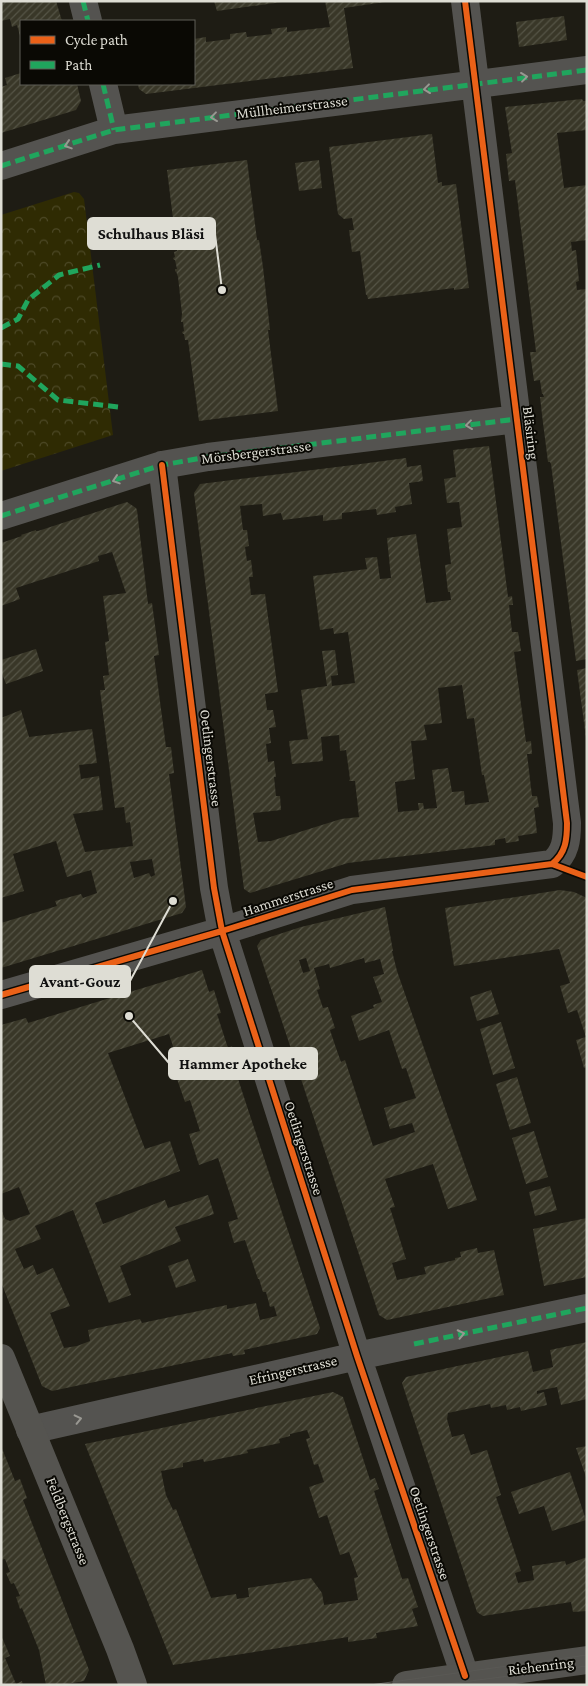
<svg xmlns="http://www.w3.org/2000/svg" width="588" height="1686" viewBox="0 0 588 1686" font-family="'Crimson Pro',serif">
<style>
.forest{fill:url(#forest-crowns)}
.building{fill:url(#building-hatch);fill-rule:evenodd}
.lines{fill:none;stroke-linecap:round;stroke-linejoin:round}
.minor{stroke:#545350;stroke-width:28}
.secondary{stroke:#555450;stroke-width:28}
.tram{stroke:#5a5955;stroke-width:1}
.quiet{stroke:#20a55d;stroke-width:5;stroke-dasharray:10 5;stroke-linecap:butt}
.cycleway-casing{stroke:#0a0904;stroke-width:9}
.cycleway{stroke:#ea6118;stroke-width:6}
.oneway{stroke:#999892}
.labels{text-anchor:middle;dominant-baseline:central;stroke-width:4;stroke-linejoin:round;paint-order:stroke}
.street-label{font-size:15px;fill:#deddd4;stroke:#0a0904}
.leader{fill:none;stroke:#deddd4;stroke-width:2}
.callout-dot{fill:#deddd4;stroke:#0a0904;stroke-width:2}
.callout{fill:#deddd4;stroke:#deddd4;stroke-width:2}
.callout-label{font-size:16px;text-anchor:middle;font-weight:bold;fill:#111}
</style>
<defs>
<pattern id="forest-crowns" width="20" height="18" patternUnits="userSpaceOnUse" patternTransform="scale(1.25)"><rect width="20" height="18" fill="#2f2b03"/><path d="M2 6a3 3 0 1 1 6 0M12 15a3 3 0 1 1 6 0" fill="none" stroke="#4d4927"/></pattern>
<pattern id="building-hatch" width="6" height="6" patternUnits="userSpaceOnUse" patternTransform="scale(1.25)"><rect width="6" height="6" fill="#393728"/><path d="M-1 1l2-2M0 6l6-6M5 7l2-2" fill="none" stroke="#555446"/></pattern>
</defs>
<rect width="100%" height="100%" fill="#1e1c14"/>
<path class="forest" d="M74 192 79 193 84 199 113 435 1 471V215Z"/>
<path class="building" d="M2 1H56L62 21H21V40L17 25 12 27 10 19 1 21Z
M214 1H282V2L217 11Z
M325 1H392L344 8 353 68 146 94 139 89 138 84H194V39L206 37V42L230 39V34L246 32 247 37 272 34 271 29 287 27V32L330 27Z
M564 16 567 40 519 47 516 22Z
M21 73V84H77L81 101 76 110 1 133V87L7 85 5 78Z
M582 99 583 101H587V130L557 133 564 188 587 185V240L571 242 572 251 576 250 579 281 576 282 577 290 587 289V659L576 661 551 464 550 462H548L543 423 540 397H544L543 394H542L540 380 534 381 530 352H536L515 180 509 181 506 154 512 153 505 107Z
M432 134 438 183 442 182V186L456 184 469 288 454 290V288L368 299 367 295H366L360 251 352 252 349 230H354L352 218 344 219 338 214 329 147Z
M247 160 257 240H259L263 267 270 330H268L278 411 199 421 188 340H185L184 334H183L182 332 184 331 183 322H181L182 314 178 277 176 271 175 272V269H177L175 260H174L173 258 175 257 174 252 177 251 167 170Z
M319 160 322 188 299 191 295 163Z
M489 446 508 597 512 596 513 605H509L512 632H518L521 651 514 652 526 742 531 741 532 754H527L532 796H537L539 807 534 808 537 833 518 836 519 841 506 843 505 838 495 840V845L348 863 250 893 244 889 194 493 200 484 353 465 406 458 407 467 421 465 423 481 409 483 412 504 395 507 396 512 377 515 376 509 342 513V519L323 521V515L283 520 281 513 263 516 262 504 240 506 243 530H247L249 546 245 547 247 561 251 560 253 577H249L251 595 265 594 278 692 265 694 267 710H273L276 727 269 728 271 743 266 744 268 762 274 761 276 777H274L276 796H280L281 810 253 813 258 842 271 841 341 819 359 817 355 781H349L350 779 346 750 340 751 339 735 321 737 323 761 292 764 289 741 308 739 301 690 327 686 322 651 335 650 338 675 331 676 332 686 355 683 348 632 334 634 333 628 320 630 313 576 367 569 365 558 377 557 380 579 391 578 387 538 416 534 426 603 451 600 450 592H448L445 565 451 564 447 529 462 527 459 502 447 503 444 479 456 477 453 450ZM462 685 467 719 474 718 482 775H484L489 802 465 805 464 791 452 792 448 768 432 770 437 808 424 809 423 803H418L419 810 398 812 395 782 415 779 411 741 427 740 424 725 442 723 438 688Z
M127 502 136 508 137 510 148 604 152 603 159 655 154 656 166 747H171L174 773 169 774 186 907 182 913 1 968V923L57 906 55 901 81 894 83 898 97 893 91 870 67 877 56 841 13 854 24 891 1 898V718L21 710 29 737 92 729 97 763 79 765 81 779 99 776 103 810 73 814 85 852 133 846 130 822 126 823 124 807 115 808 100 690H105L103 676 109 675 105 642 109 641 103 596 126 593 112 552 98 556 99 561 16 588 20 599 1 606V543L22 536 21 535 36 530V531H38ZM152 859 155 875 151 877 149 873 134 878 130 862Z
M36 649 43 671 6 684 1 671V660Z
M587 668V738H586L577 670Z
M560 890 574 892 587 898V1067L584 1068 576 1040 586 1037 577 1010 568 1013 560 986 570 983 559 949 454 966 445 908Z
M385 907 393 951H392L397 971 477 1200 448 1209 433 1164 385 1179 395 1207 390 1208 406 1259 392 1263 397 1280 426 1274 424 1267 455 1260V1258L461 1257 460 1252 477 1248 478 1253 494 1250 504 1295 387 1320 379 1315 257 946 261 940 301 927ZM306 958 310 971 303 973 299 960ZM364 958 365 963 380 959 384 974 373 977 382 1002 373 1005 374 1008 351 1016 359 1041 389 1030 402 1069 406 1068 416 1098 384 1108 390 1129 412 1123 415 1132 373 1146 345 1060 341 1062 336 1048 330 1030 335 1028 328 1007 323 1008 317 990 320 989 314 968 329 964 330 968Z
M202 970 209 992 214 990 221 1013 217 1014 228 1048 232 1046 242 1078 238 1079 320 1328 317 1334 244 1350 245 1354 233 1356 232 1353 52 1391 42 1386 1 1282V1209L5 1219 10 1221 30 1214 19 1187 1 1194V1025L26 1018 28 1023ZM169 1034 183 1077 177 1079 185 1102 190 1100 200 1131 189 1134 199 1165 218 1158 238 1219 228 1222 234 1243 245 1240 258 1279H259L263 1292H266L270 1307 274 1306 277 1316 260 1320 256 1303 227 1309V1305L142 1323 140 1319 88 1330 90 1341 77 1346 64 1348 50 1313 70 1306 53 1268 37 1275 33 1265 24 1269 15 1249 41 1239 35 1226 73 1210 109 1303 131 1295 120 1266 181 1241 175 1227 214 1214 208 1195 168 1208 165 1200 103 1224 95 1203 180 1171 170 1141 145 1149 108 1053Z
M491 990 499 1014 477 1021 470 997Z
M501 1022 515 1068 493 1075 480 1029Z
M517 1077 531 1123 510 1130 496 1084Z
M534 1131 548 1177 526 1184 512 1138Z
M550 1186 557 1210 535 1216 529 1192Z
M587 1218V1277L544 1286 533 1229Z
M188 1259 196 1281 176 1288 168 1266Z
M587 1342V1399L561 1405 557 1387 537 1391V1394L544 1392 547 1405 521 1411 520 1407 507 1410 506 1405 491 1408 490 1404 448 1413 447 1419 452 1437 464 1434 471 1455 487 1450 501 1495 496 1497 521 1571 515 1573 518 1583 534 1580 532 1566 565 1561 566 1565 587 1557V1611L573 1612 571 1602 483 1616 477 1612 402 1383 406 1377 528 1351 533 1372 553 1367 550 1350Z
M333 1392 343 1397 370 1480 375 1478 379 1489 374 1491 402 1579 408 1578 418 1607 412 1609 418 1626 376 1633 377 1638 348 1642V1637L173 1665 85 1444ZM307 1430 310 1438 306 1439 314 1465 318 1464 324 1482 309 1487 319 1518 327 1515 340 1555 349 1552 358 1577 354 1578 358 1600 324 1605 322 1593 311 1578 248 1588 249 1597 237 1599 236 1594 211 1598 176 1509 173 1510 166 1495 161 1471 183 1467V1463L203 1459 204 1462 248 1453 247 1450 280 1443 279 1439 290 1436V1434Z
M1 1446 15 1481 20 1479 27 1498 23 1500 89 1670 84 1681 61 1685H46L39 1650 22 1608 20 1609 16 1597 20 1596 14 1583 11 1584 6 1573 10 1572 5 1559 1 1560Z
M587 1446V1477H586L576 1448Z
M570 1472 586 1520 552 1531 544 1506 519 1514 511 1492Z
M1 1635 10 1656 5 1658 16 1684 22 1681 23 1685H1Z"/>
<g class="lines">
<path class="minor" d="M83 1 88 21
M103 84 114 130
M1 166 114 130 587 70
M162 465 214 888 222 931 357 1356 465 1676
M1 516 162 465 208 457 517 419
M1 995 222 931 352 890 552 864C566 853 567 839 567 823L465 1
M30 1430 357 1356 587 1308"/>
<path class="secondary" d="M1 1358 120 1649 133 1685
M406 1685 587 1660"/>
<path class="tram" d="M370 1685 587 1655
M439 1685 587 1666"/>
<path class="quiet" d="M83 1 88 21
M103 84 114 130
M1 166 114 130 587 70
M1 328 18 319 28 300 59 275 100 265
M1 364 18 366 58 400 118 407
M1 516 162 465 208 457 517 419
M414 1344 587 1308"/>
<g class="cycleway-casing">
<path id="cycleway" d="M465 1 567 823C567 839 566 853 552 864
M162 465 214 888 222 931 357 1356 465 1676
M1 995 222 931 352 890 552 864 587 877"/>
</g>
<use href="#cycleway" class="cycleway"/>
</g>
<defs><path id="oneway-chevron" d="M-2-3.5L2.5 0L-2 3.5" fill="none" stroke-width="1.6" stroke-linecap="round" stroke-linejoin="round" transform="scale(1.25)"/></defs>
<g class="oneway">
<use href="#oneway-chevron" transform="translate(524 77) rotate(-7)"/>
<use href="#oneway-chevron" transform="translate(427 89) rotate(173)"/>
<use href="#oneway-chevron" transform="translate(214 117) rotate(173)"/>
<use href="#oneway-chevron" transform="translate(68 145) rotate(162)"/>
<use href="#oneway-chevron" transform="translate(469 425) rotate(173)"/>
<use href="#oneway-chevron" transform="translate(116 480) rotate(162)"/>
<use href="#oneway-chevron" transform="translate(461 1334) rotate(-12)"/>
<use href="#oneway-chevron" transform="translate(78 1419) rotate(-13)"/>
</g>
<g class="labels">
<g class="street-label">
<text transform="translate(292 107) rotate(-7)">Müllheimerstrasse</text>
<text transform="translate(531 433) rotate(83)">Bläsiring</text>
<text transform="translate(256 452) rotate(-7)">Mörsbergerstrasse</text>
<text transform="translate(211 758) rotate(83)">Oetlingerstrasse</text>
<text transform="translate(288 897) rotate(-18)">Hammerstrasse</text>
<text transform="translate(304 1148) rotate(72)">Oetlingerstrasse</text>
<text transform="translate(293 1370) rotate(-13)">Efringerstrasse</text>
<text transform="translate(68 1521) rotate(68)">Feldbergstrasse</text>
<text transform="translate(430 1533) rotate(71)">Oetlingerstrasse</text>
<text transform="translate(541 1666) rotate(-7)">Riehenring</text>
</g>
</g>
<path class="leader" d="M222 290L215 234M173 901L130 981M129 1016L169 1063"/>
<g class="callout-dot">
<circle cx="222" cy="290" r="5"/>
<circle cx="173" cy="901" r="5"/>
<circle cx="129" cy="1016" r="5"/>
</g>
<g class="callout">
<rect x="88" y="218" width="127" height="31" rx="5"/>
<rect x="30" y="966" width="100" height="31" rx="5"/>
<rect x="169" y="1048" width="148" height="31" rx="5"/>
</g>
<g class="callout-label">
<text x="151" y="239">Schulhaus Bläsi</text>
<text x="80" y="987">Avant-Gouz</text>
<text x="243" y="1069">Hammer Apotheke</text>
</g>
<rect width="588" height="1686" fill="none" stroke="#deddd4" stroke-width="5"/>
<rect x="20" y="20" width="175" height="65" fill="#0a0904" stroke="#5f5e57"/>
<rect x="30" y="36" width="25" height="8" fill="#ea6118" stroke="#5f5e57"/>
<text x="65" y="45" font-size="15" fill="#deddd4">Cycle path</text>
<rect x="30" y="61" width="25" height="8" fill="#20a55d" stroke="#5f5e57"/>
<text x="65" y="70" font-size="15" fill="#deddd4">Path</text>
</svg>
